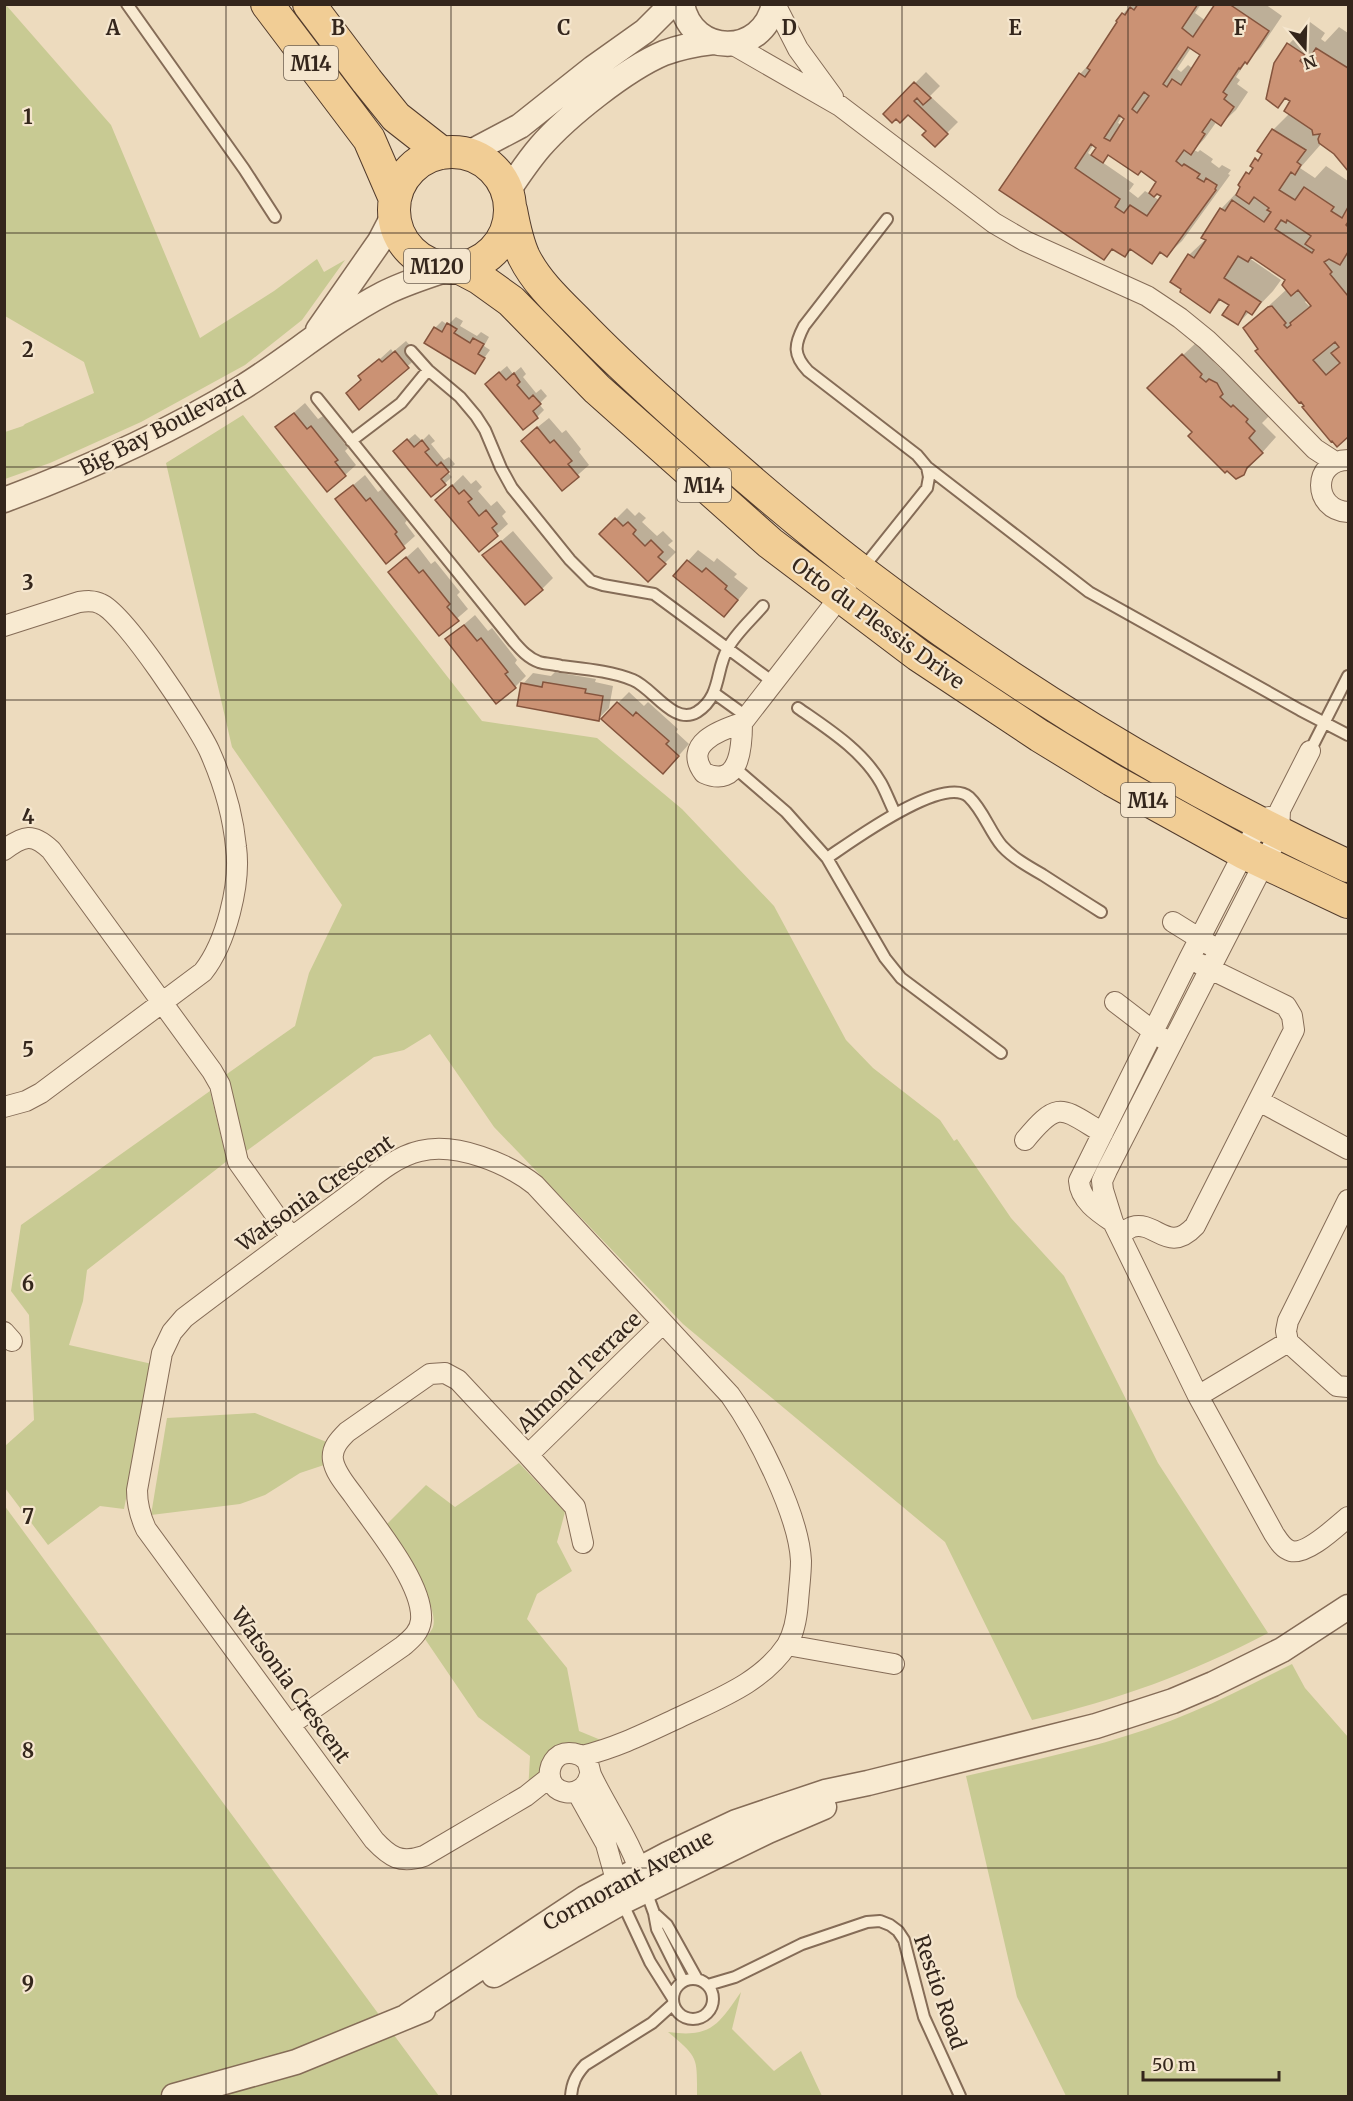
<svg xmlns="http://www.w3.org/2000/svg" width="1353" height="2101" viewBox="0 0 1353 2101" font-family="Merriweather,serif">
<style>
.green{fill:#c8ca93}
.shadow{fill:#0003;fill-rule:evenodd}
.building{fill:#cb9274;stroke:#84543d;stroke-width:1.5;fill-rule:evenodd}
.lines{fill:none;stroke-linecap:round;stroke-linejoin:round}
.service-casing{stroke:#856c57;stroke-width:14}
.minor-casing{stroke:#856c57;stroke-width:22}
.tertiary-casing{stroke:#856c57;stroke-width:27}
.primary-casing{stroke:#523b2c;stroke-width:34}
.service{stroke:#f8ead1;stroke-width:10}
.minor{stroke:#f8ead1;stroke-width:20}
.tertiary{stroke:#f8ead1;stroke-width:24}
.primary{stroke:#f1cd95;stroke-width:32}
.grid{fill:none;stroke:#34261c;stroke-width:1.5;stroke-opacity:0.55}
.labels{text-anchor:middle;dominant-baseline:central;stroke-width:4.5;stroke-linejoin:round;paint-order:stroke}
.shield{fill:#f5e6ce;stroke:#6e6051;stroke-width:1.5}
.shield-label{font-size:20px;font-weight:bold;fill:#34261c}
.street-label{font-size:21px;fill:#34261c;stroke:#f5e6ce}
.grid-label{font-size:20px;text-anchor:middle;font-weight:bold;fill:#34261c;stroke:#f5e6ce;stroke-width:4.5;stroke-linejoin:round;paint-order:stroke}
</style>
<rect width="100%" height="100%" fill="#eddbbe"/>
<path class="green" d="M6 5 111 125 200 338 274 291 317 259 324 272 345 260 302 320 245 365 141 422 50 463 5 479V432L23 426 25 424 94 393 84 362 5 316Z
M243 415 482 721 597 738 682 809 774 906 846 1040 873 1068 940 1120 954 1141 957 1139 1011 1218 1064 1276 1158 1463 1268 1633C1190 1674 1117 1700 1032 1720L945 1542 683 1324 494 1127 430 1034 404 1050 374 1057 241 1155 224 1076 295 1026 309 973 342 905 232 747 166 463Z
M210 1091 227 1161 87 1270 83 1301 69 1345 152 1364 124 1509 100 1506 48 1545 5 1488V1446L34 1420 29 1315 11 1291 21 1225Z
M255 1413 329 1443 324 1465 300 1473 265 1495 240 1504 151 1515 167 1418Z
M519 1463 565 1512 557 1542 572 1571 537 1594 527 1619 567 1668 579 1731 613 1745 555 1753 528 1793 530 1756 478 1717 425 1639C428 1635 432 1630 433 1627 440 1605 399 1545 387 1524L426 1485 455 1507Z
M4 1505 405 2050 439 2096H5Z
M1292 1664 1305 1688 1348 1737V2096H1066L1017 1997 966 1776C1042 1758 1120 1743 1192 1712 1226 1698 1259 1680 1292 1664Z
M741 1992 732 2029 774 2071 801 2051 822 2096H697C697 2057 699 2058 668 2032 711 2038 718 2025 741 1992Z"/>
<path class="shadow" d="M1132 4H1201L1195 13 1206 21 1217 4H1265L1282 16 1261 47 1246 62 1236 77 1240 80 1237 84 1248 92 1236 110 1221 124 1217 121 1205 138 1194 150 1198 152 1200 150 1213 159 1211 162 1219 168 1222 165 1231 170 1228 174 1230 175 1182 241 1167 255 1162 252 1152 262 1132 248 1125 255 1114 248 1104 258 1001 190 1080 74 1094 59 1123 14ZM1191 48 1202 55 1193 69 1188 65 1181 72 1177 69ZM1122 116 1126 118 1122 125 1118 123ZM1094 144 1098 147 1092 156 1088 153ZM1110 154 1141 170 1158 182 1150 194 1145 191 1138 198 1129 191 1134 184 1102 162ZM1157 192 1163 196 1160 201 1153 196Z
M1310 22 1325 33 1321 39 1325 42 1339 27 1348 33V169L1335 153 1322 143 1300 168 1315 178 1326 166 1348 181V435L1337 445 1260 349 1245 328 1287 289V280L1252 256 1249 258 1281 280 1273 291 1252 313 1249 312 1238 324 1231 305 1222 299 1210 311 1189 255 1206 239 1221 209 1241 188 1240 185 1263 153 1273 130 1290 113 1292 101 1287 97 1278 106 1275 63 1289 44ZM1307 300 1311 304 1309 306 1305 302Z
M926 72 940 86 930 96 958 122 935 145 928 131 908 113 896 117 885 114Z
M456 317 463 321 460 326 477 336 481 332 489 337 484 346 490 350 474 372 435 328 442 321 448 325Z
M406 341 419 356 360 408 362 380 360 377 391 349 393 352Z
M1198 341 1216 358 1213 361 1221 369 1225 366 1237 378 1234 381 1246 394 1249 391 1262 404 1259 406 1269 416 1262 423 1276 437 1243 474 1227 469 1194 432 1164 373Z
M507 366 513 374 521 367 526 374 523 377 536 393 541 389 547 396 539 404 544 410 537 417 494 377Z
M305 403 318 419 323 416 348 448 345 451 356 465 345 475 277 427Z
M549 418 562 433 566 430 581 449 579 452 589 465 562 489 534 430Z
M415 434 422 441 429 434 435 441 431 444 444 460 449 457 455 464 447 472 452 477 432 495 402 445Z
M365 475 378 492 382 489 407 520 405 523 415 536 386 562 337 499Z
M463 475 471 484 476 480 482 487 478 491 491 506 497 501 506 512 502 516 508 524 479 550 437 500Z
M627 508 635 516 639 512 646 518 642 522 657 536 663 531 673 541 668 545 676 552 648 580 601 534Z
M513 531 553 578 542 589 484 556Z
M418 547 431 564 435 561 460 592 457 595 468 609 439 634 390 572Z
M698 550 714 562 717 558 737 574 734 577 748 588 734 605 688 561Z
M475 615 488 631 492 628 517 660 515 663 526 676 515 687 447 639Z
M555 672 596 679 595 682 613 686 609 708 598 719 523 684 533 673 551 676Z
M629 692 644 706 648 702 678 729 676 732 689 744 674 761 618 703Z"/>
<path class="building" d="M1138 4H1198L1182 28 1193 37 1215 4H1229L1269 31 1247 64 1245 62 1240 69 1239 68 1223 92 1227 95 1224 99 1234 107 1221 126 1211 119 1202 132 1205 134 1191 155 1184 150 1176 161 1182 166 1184 164 1200 174 1197 178 1204 182 1206 178 1217 185 1215 189 1216 190 1167 257 1160 252 1152 264 1130 249 1125 257 1112 249 1104 260 999 190 1079 73 1085 77 1090 70 1087 68 1117 22 1116 21 1122 13 1125 15 1130 7 1134 10ZM1188 47 1200 55 1181 85 1172 79 1167 87 1163 84ZM1144 92 1149 96 1137 113 1132 109ZM1119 115 1124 119 1110 141 1104 138ZM1091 144 1096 148 1091 155 1103 163 1108 155 1138 175 1141 171 1156 182 1149 193 1154 197 1157 194 1161 196 1147 216 1130 205 1124 213 1115 207 1120 199 1075 168Z
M1287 43 1305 55 1300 61 1305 65 1316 48 1348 68V171L1334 154 1319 143 1318 139 1320 134 1313 135 1312 130 1284 111 1290 101 1285 98 1278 108 1266 99 1274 63Z
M914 82 931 98 923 105 917 98 914 101 948 134 935 147 922 135 926 131 908 115 900 123 896 119 892 123 883 114Z
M1272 129 1306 150 1297 162 1301 165 1295 175 1291 172 1279 190 1295 200 1304 187 1334 207 1331 211 1342 218 1348 207V222L1346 225 1348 227V252L1340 265 1329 259 1324 262 1332 272 1330 274 1348 296V437L1337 447 1332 441 1331 442 1302 407 1304 406 1301 402 1299 403 1255 351 1258 349 1243 328 1268 307 1272 306 1286 323 1284 325 1287 328 1291 325 1290 323 1311 306 1298 290 1291 296 1282 285 1285 280 1251 257 1248 262 1238 256 1224 278 1261 302 1252 315 1246 311 1238 325 1222 315 1229 305 1219 299 1210 313 1180 292 1181 289 1170 282 1188 254 1194 258 1206 240 1201 238 1220 208 1225 211 1232 200 1264 222 1271 212 1267 210 1269 208 1254 197 1249 204 1236 195 1240 187 1238 185 1246 172 1249 174 1253 168 1250 166 1255 158 1258 161 1262 154 1257 151ZM1281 220 1286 223 1287 220 1311 236 1305 244 1314 250 1312 253 1275 229ZM1335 342 1339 347 1331 353 1340 363 1326 375 1313 360Z
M447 323 457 329 454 333 470 343 473 338 484 344 478 354 485 358 475 374 424 343 434 327 442 332Z
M395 351 409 368 359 410 346 393 361 380 358 376 379 359 382 362Z
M1182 354 1202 374 1200 377 1206 382 1209 379 1217 383 1223 394 1220 397 1231 407 1233 405 1248 419 1246 422 1255 431 1249 438 1263 453 1247 468 1244 475 1236 479 1227 471 1225 473 1188 436 1192 432 1147 388Z
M499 372 506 380 514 373 520 382 517 385 529 399 533 395 541 404 533 411 538 418 523 430 485 384Z
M294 413 307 429 311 426 338 460 335 462 346 476 327 492 275 427Z
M537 427 550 443 554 440 572 461 568 464 579 477 562 491 521 441Z
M407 439 414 447 422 440 429 449 425 452 437 466 441 462 449 472 441 479 446 485 431 497 393 451Z
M353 485 366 501 370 498 397 532 395 534 405 548 386 564 335 499Z
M452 485 459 494 464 490 472 499 468 502 479 516 486 510 497 524 492 528 498 536 479 552 435 500Z
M615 518 623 526 628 522 636 530 633 534 645 546 651 540 663 552 658 557 666 564 648 582 599 534Z
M501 541 543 590 525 605 482 555Z
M406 557 419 573 423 570 450 604 447 607 459 621 439 636 388 572Z
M687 560 702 572 706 568 727 586 725 589 738 600 724 617 673 576Z
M464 625 477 641 481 638 508 672 505 674 516 688 496 704 445 639Z
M543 682 586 689 585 693 603 696 599 721 517 706 521 683 542 687Z
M617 702 633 716 636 712 669 741 666 744 679 756 663 774 601 719Z"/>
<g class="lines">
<g class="service-casing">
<path id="service" d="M127 4 244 169 275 217
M411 351 428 370 460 397 476 416 485 430 501 468 512 488 570 560 591 581 603 585 654 594 773 682
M317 398 514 642C521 650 528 658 539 662 545 664 554 664 561 666 585 669 611 671 633 680 653 688 674 726 697 712 722 696 715 670 728 648 736 633 752 619 763 606
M351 441 401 403 428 370
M927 467 1089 592 1300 710 1348 735
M863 568 927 488 929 477 927 467 917 455 808 371C793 355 794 345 804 326L887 219
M714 693 746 716
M798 708C828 729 862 750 881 783 886 792 890 803 895 813
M1310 751 1348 676
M735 768 786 812 827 858 885 958 901 978 1001 1053
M827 858C851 842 943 774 969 797 983 810 990 832 1002 846 1013 858 1029 867 1043 875 1063 888 1082 900 1101 912
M646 1891 654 1913 657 1929 683 1981
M622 1902 650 1962 672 1997
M654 1913 667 1925 697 1979
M673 1999a20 20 0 1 1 40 0a20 20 0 1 1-40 0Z
M708 1985 735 1977 802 1944 867 1922 880 1921 890 1925 898 1931 904 1940 924 2017 960 2096
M571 2096C572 2083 576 2075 585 2065L652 2023 673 2004"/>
</g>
<g class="minor-casing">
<path id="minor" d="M775 4 798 49 833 97
M732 44 840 106 994 223 1025 241 1147 296 1180 318 1207 340 1231 363 1315 449 1335 462
M1348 460C1312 460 1312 510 1348 512
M4 626 79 602C86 601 94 600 101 604 125 614 196 723 209 750 222 779 233 815 236 847 241 884 226 943 203 972L41 1093 26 1101 4 1107
M742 723C742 747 740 789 704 773 682 744 720 730 742 723L846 589
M1310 751 1280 810 1279 834 1107 1170 1102 1181 1103 1190 1113 1222 1198 1396 1274 1534C1278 1540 1283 1549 1291 1551 1307 1555 1336 1527 1348 1517
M4 850C24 835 33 833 51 850L212 1071 220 1085 238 1162 291 1237
M1173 922 1210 945
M1115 1002 1162 1038
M1259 1101 1348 1149
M1025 1140C1059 1099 1061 1108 1103 1133
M1113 1222C1098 1212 1080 1200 1079 1181L1189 959 1259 823 1269 817
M1119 1234C1123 1232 1128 1229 1132 1227 1156 1220 1168 1255 1195 1226L1294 1030 1292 1016 1286 1006 1200 964
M4 1332 12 1341
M1288 1342 1337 1386 1348 1387
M1198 1396 1288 1342 1286 1331 1288 1321 1348 1200
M528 1455 575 1507 583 1543
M787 1645 894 1664
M291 1724 403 1646C411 1639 420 1632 421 1620 424 1584 374 1525 354 1496 346 1485 335 1473 333 1460 331 1448 340 1439 347 1432L430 1374 445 1373 458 1380 528 1455 663 1323
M590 1774C584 1802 546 1796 550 1770 551 1764 555 1758 560 1755 568 1751 580 1753 586 1760 590 1765 589 1771 592 1777 609 1812 632 1843 643 1881
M550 1777 526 1796 424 1856C400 1864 390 1857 374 1840L146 1529C140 1516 137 1505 137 1490L162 1353 172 1332 184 1318C238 1277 292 1237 346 1197 368 1181 393 1157 420 1151 456 1142 507 1163 535 1185L730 1395C757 1433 799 1515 801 1561 801 1574 799 1588 798 1602 797 1616 794 1633 787 1645 762 1683 717 1699 678 1718 646 1733 616 1748 582 1756
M577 1792 606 1844 620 1894"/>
</g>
<g class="tertiary-casing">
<path id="tertiary" d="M682 4C692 57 763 57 774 4
M467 154 520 126 593 68 645 31 672 4
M508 191C518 176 528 161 540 147 567 116 626 69 664 53 680 47 696 44 713 42
M318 330 380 241 394 214
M4 500C87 469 167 434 243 387 290 358 333 320 383 294 404 283 428 276 451 268
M494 1975 622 1902 768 1831 824 1807
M407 2016 585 1898 668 1854 736 1822 825 1792 868 1783 1096 1726 1173 1701 1213 1684 1282 1650 1348 1607
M174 2096 296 2062 423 2010"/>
</g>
<g class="primary-casing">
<path id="primary" d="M267 4 369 139 395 199
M309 4 367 81 396 117 442 153
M394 210a58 58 0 1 1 116 0a58 58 0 1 1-116 0Z
M511 210C514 226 517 242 524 257 537 283 559 303 579 323 607 352 636 379 666 406 729 463 793 519 861 571 1012 686 1176 786 1348 866
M460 268 479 278 511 301 597 389 770 543 918 655 1040 736 1112 780 1244 853 1348 902"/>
</g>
<use href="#service" class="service"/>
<use href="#minor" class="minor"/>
<use href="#tertiary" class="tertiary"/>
<use href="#primary" class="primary"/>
</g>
<path class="grid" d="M226 4V2096M451 4V2096M676 4V2096M902 4V2096M1128 4V2096M4 233H1348M4 467H1348M4 700H1348M4 934H1348M4 1167H1348M4 1401H1348M4 1634H1348M4 1868H1348"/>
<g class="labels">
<g class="shield">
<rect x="284" y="46" width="54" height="34" rx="4.5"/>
<rect x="404" y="249" width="66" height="34" rx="4.5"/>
<rect x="677" y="468" width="54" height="34" rx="4.5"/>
<rect x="1121" y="783" width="54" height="34" rx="4.5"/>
</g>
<g class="shield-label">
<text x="311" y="63">M14</text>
<text x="437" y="266">M120</text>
<text x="704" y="485">M14</text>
<text x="1148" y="800">M14</text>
</g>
<g class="street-label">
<text transform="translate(162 428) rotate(-27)">Big Bay Boulevard</text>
<text transform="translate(878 623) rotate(36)">Otto du Plessis Drive</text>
<text transform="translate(315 1193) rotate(-35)">Watsonia Crescent</text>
<text transform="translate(579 1372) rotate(-44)">Almond Terrace</text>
<text transform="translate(291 1685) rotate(54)">Watsonia Crescent</text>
<text transform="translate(628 1880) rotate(-28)">Cormorant Avenue</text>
<text transform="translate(940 1992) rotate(71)">Restio Road</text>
</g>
</g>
<g class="grid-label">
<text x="113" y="35">A</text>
<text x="338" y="35">B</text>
<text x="564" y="35">C</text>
<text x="789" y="35">D</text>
<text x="1015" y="35">E</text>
<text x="1240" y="35">F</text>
<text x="28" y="124">1</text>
<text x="28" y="357">2</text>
<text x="28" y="590">3</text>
<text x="28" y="824">4</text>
<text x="28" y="1057">5</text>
<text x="28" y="1291">6</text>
<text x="28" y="1524">7</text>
<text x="28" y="1758">8</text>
<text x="28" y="1991">9</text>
</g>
<rect width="1353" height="2101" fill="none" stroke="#34261c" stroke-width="12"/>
<g transform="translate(1305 48) rotate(161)" stroke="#f5e6ce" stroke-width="4.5" paint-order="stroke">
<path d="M0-4.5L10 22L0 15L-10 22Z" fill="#34261c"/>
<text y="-9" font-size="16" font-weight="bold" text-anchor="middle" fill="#34261c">N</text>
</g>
<path d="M1143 2071v9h136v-9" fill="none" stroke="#34261c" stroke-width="3"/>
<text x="1152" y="2071" font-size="18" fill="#34261c" stroke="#f5e6ce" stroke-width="4.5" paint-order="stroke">50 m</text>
</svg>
